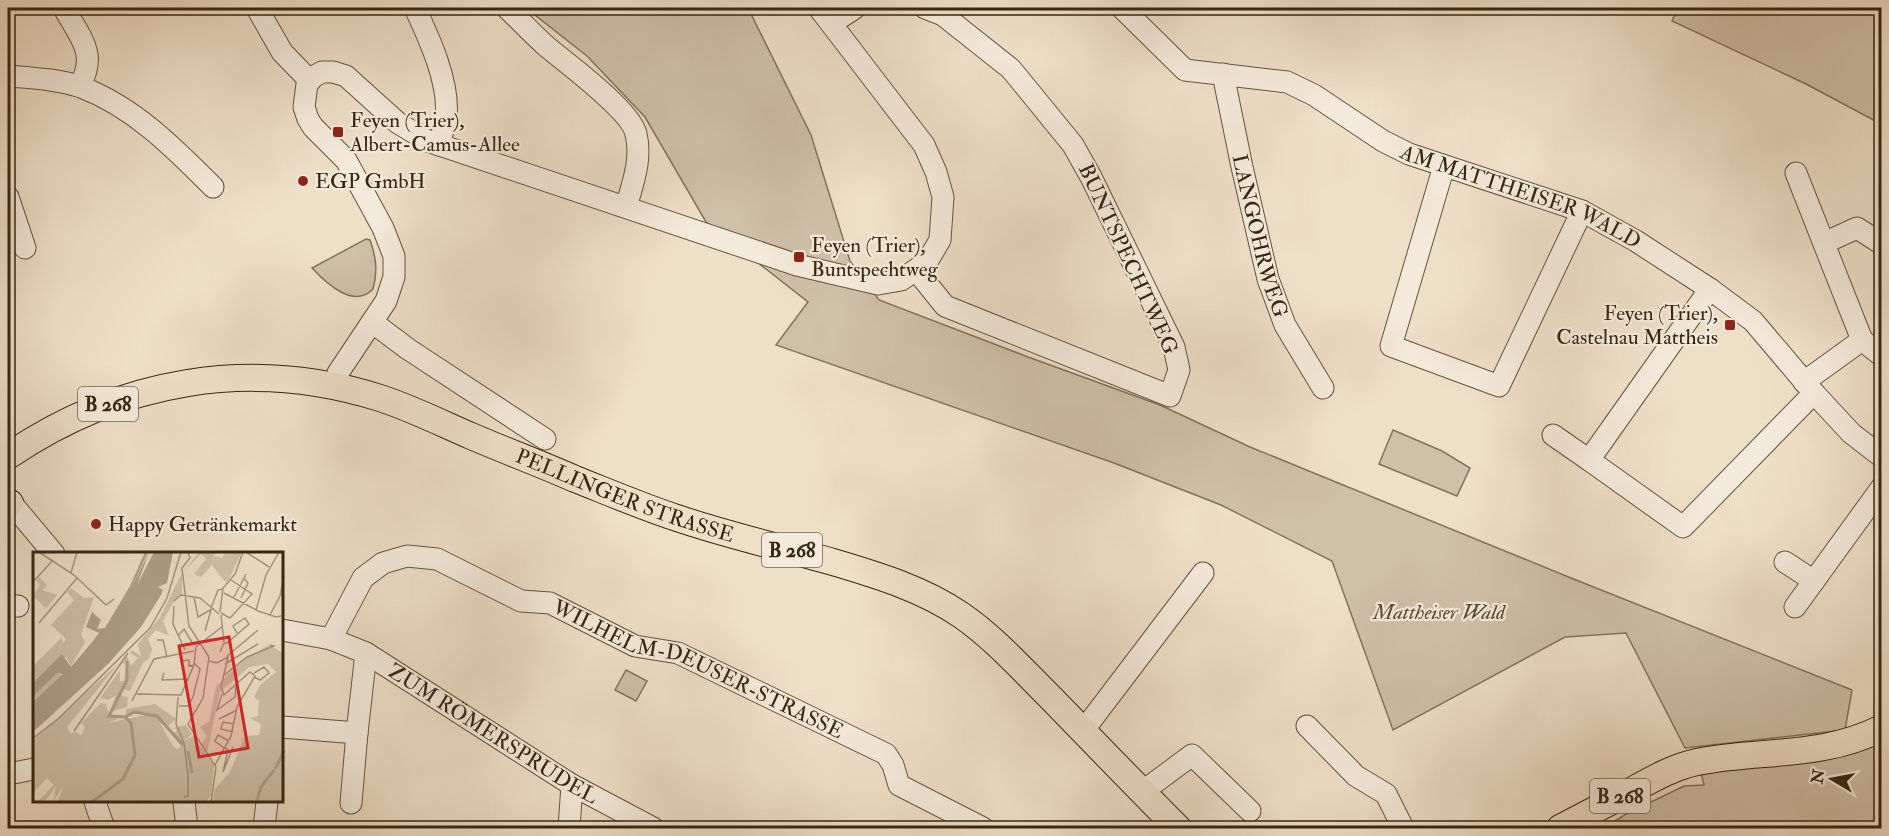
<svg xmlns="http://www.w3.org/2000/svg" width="1889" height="836" viewBox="0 0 1889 836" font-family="'IM FELL Double Pica',serif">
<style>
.green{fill:#cfc0a8;stroke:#82735c;stroke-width:1.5}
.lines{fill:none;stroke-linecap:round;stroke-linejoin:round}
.minor-casing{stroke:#64543e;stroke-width:23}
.major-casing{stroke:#362610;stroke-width:28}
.minor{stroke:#f4eadb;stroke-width:21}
.major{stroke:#eedfc7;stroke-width:26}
.poi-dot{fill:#8f2418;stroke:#f4eadb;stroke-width:2}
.labels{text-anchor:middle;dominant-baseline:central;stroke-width:4.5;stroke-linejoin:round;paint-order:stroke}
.shield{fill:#f4eadb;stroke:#6f614d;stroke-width:1.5}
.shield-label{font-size:20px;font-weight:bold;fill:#362610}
.poi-label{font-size:21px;fill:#362610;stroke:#f4eadb;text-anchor:start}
.street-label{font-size:21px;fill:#362610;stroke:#f4eadb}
.park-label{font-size:21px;font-style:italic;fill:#5c4c36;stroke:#f4eadb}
.inset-river{fill:none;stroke:#afa089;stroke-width:3}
.inset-road{fill:none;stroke:#a4957e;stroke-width:1.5}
.view{fill:#d62828;fill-opacity:0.15;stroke:#d62828;stroke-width:3}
.inset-edge{fill:none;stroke:#362610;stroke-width:3}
</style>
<rect width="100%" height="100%" fill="#eedfc7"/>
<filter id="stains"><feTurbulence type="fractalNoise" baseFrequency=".00333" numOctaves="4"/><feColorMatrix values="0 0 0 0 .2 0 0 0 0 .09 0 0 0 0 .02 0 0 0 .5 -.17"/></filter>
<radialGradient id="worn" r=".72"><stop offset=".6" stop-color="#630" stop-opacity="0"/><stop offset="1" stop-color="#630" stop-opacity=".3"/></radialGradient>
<path class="green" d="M526 8H748L811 135 850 261 879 300 1028 357 1160 405 1250 447 1576 580 1852 690 1845 730 1685 748 1626 633 1565 637 1393 730 1332 561 1221 505 1114 463 776 345 808 302 706 222 645 117 587 56Z
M1678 8H1881V124L1806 84 1672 21Z
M366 239 370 240C376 257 378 271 373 289 354 309 327 284 312 268Z
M1393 430 1442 451 1470 468 1457 496 1379 464Z
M626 670 647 681 636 701 615 690Z
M1881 740V828H1604L1626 814 1684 786 1704 785 1701 773 1790 762 1860 751Z"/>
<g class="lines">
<g class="minor-casing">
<g id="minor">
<path d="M64 8C79 36 99 54 79 86"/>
<path d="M257 8 282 52 310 81"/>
<path d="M415 8C429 38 450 83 446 117 445 126 441 136 439 145"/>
<path d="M507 8C520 21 533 34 547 47 567 63 632 112 636 134 642 159 633 183 626 207"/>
<path id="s1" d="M1122 8 1185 70 1287 82 1314 95 1383 141 1409 154 1582 211 1636 241 1710 289 1753 321 1814 393 1851 433 1882 457"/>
<path d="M832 23 855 8"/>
<path id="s2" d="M1223 74 1242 167 1268 279 1285 325 1323 388"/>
<path d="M8 76C31 78 58 79 81 87 134 107 174 148 213 187"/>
<path d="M1444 166 1391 346 1499 386 1582 211"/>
<path d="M1796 173 1862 340"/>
<path d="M8 197 25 248"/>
<path d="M1824 243 1857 228 1882 244"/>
<path d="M916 270 945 306 1170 396 1179 370 1174 347 1091 177 1073 145 1011 69 943 15 925 8"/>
<path d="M1710 289 1589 460 1683 527 1814 393"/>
<path d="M372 322 408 349 545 439"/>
<path d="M1804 382 1862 340 1882 356"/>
<path d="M335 386 338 373 386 301 394 277V256L383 228 346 160 313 127 308 119 304 107 307 84 313 77 322 72H333L346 76 398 123 428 141 797 265 878 284 901 280 927 262 940 240 943 197 936 172 924 145 819 8"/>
<path d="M1553 435 1589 460"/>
<path d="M8 499 54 554"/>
<path d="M1785 562 1814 581"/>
<path d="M8 606H18"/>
<path d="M1795 607 1882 487"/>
<path id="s3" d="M282 630 331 639 366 653 572 785 653 828"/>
<path id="s4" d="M331 639 363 578 383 563 407 556 437 559 521 601 550 603 635 646 678 653 886 754 893 765 899 785 983 828"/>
<path d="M1307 726 1356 776 1386 794 1403 828"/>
<path d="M282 727 357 733 366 653"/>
<path d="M1083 731 1203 573"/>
<path d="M8 774 34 769"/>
<path d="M1142 792 1192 755 1250 811"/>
<path d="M95 802 104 828"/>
<path d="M184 802 187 828"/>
<path d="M351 803 357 733"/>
<path d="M264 828 267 802"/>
<path d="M569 828 572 785"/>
</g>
</g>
<g class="major-casing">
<g id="major">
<path id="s5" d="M8 456C120 380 250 357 380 398 411 408 441 423 471 436 506 451 541 464 575 479 608 492 641 506 674 517 726 535 780 547 833 562 877 575 923 589 961 615 993 637 1021 668 1049 696 1092 740 1135 785 1178 828"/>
<path d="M8 505 10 503"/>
<path d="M1560 828C1583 816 1606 804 1629 792 1651 780 1673 767 1697 762 1761 749 1820 759 1882 728"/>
</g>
</g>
<use href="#minor" class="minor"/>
<use href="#major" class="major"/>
</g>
<g class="poi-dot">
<rect x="332" y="126" width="12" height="12" rx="3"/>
<circle cx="303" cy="181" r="6"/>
<rect x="793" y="251" width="12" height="12" rx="3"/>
<rect x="1724" y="319" width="12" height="12" rx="3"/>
<circle cx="96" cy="524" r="6"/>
</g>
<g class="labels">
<g class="shield">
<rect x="78" y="387" width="60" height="34" rx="4.5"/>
<rect x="762" y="533" width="60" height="34" rx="4.5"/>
<rect x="1590" y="779" width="60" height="34" rx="4.5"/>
</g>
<g class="shield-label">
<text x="108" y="404">B 268</text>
<text x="792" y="550">B 268</text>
<text x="1620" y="796">B 268</text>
</g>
<g class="poi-label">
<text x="350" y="120">Feyen (Trier),<tspan x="350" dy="24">Albert-Camus-Allee</tspan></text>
<text x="315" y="181">EGP GmbH</text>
<text x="811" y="245">Feyen (Trier),<tspan x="811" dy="24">Buntspechtweg</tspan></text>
<text x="1718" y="313" text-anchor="end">Feyen (Trier),<tspan x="1718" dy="24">Castelnau Mattheis</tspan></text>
<text x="108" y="524">Happy Getränkemarkt</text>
</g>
<g class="street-label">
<text stroke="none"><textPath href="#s1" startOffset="453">AM MATTHEISER WALD</textPath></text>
<text stroke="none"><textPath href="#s2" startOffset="166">LANGOHRWEG</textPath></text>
<text transform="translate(1128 259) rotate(65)">BUNTSPECHTWEG</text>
<text stroke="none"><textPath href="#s5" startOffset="654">PELLINGER STRASSE</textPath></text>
<text stroke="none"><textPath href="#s4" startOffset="435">WILHELM-DEUSER-STRASSE</textPath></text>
<text stroke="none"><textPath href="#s3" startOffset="238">ZUM RÖMERSPRUDEL</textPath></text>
</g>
<g class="park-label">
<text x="1439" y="612">Mattheiser Wald</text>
</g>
</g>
<g transform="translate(33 552)">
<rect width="250" height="250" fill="#eedfc7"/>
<path d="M166 0H189L181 3 180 9 182 4 189 6 192 0H209L195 29H191L179 13 168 25 161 22 173 7 168 2 151 19ZM149 21V43L141 49 130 69 136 84 123 78 115 87 119 97 116 107 110 111 97 139 88 137 89 144 95 145 94 155 77 160 83 143 75 148 67 146 87 118V129H91L93 111 89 112 94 104 98 113 105 106 97 101 99 98 108 104 105 92 127 65ZM6 25 14 33 9 38 24 43 13 56 0 44 7 33 3 28ZM38 36 51 46 61 45 48 82 52 90 38 114 33 105 24 108 0 131V114L29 85 30 91 33 87 18 73 41 48 34 40ZM236 93 250 101V250H179L182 237 197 220 212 184 226 183 228 172 217 166 225 164 226 149 221 145 227 133 243 120 235 112 216 115 187 140 174 201 169 192 174 184 167 175 176 169 183 134 214 105ZM86 111 34 175 38 182 42 179 48 184 52 175 48 171 68 151 73 152 76 163 92 164 74 171 113 163V160L93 163V157L122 152 143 167 135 174 127 171 140 194 144 197 148 194 139 183 144 179 142 176 137 177 153 173 159 182 151 189 160 184 181 213 178 243 173 250H25L30 234 20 250 23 234 13 248 4 250 21 233 14 226 0 241V188ZM24 121 30 123 0 150V143Z" fill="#cfc0a8"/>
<path d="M112 0H115L96 41 116 0 104 33 121 0H140L134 31 125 35 130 38 128 43 108 75 75 112 0 180V150L30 122 24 121 0 144V131L29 102 38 115 60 89 66 81 53 75 59 60 68 68 64 77 72 76 97 34Z" fill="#afa089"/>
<path class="inset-river" d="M92 165 101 160 124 164 150 193M155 199 159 221M242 217 251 199M224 248 228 235 241 218M59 250 90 227 102 203 98 171 92 165 76 164 94 128V109"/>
<path class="inset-road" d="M6 0 41 23 73 53 81 47M155 0 157 6 149 16 156 75M213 0 236 15M38 21 44 0M0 30 20 8M191 41 225 59 243 65 248 64M161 45 165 65 179 57M201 45 213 22M208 46 215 31 211 26M141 49 148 43 167 46 186 62M141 54 140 72 152 98M178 56 185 38 190 37M223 58 233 23 246 0M187 60 190 36 202 22 210 0M188 61 197 66 219 42 198 28M237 63 247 44 251 24M6 71 44 26M156 74 176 105 170 146 155 172 183 215 178 250M172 79 178 58M145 84 151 77 160 92M124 88H130L134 105M191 91H194L216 72 212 66 200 74 204 81M187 100 191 91 188 63M194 104 225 78M147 109 156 108V114L161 113M176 109 184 111 195 105 188 135 191 143 217 120 222 124 204 155 198 184 182 213M192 112 225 92M131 121 129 128 155 127M221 121 231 115 236 121 227 128 221 125M190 124 214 105 241 94 237 93M104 142 148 143 161 113 163 95 190 74M189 142 184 158 202 145 203 134M145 145 143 172 151 191 155 223V244L151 245M99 149 121 107 161 99M146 154H155L160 145 167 117 161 111M186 167 204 158M41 179 95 101M200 180 188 177 190 170 201 172M0 186 25 167 117 76 134 46 148 0M192 195 195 198 190 220 200 195M191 196 182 189 185 183 196 189"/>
<path class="view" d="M196 85 215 196 166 205 146 94Z"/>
<rect width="250" height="250" class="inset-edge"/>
</g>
<rect width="1889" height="836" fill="none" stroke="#eedfc7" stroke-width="30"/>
<rect x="9" y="9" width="1871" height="818" fill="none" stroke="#362610" stroke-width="3"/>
<rect x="15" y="15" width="1859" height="806" fill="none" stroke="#362610" stroke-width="1.5"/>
<g transform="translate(1832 779) rotate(280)" stroke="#f4eadb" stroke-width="4.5" paint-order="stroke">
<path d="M0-4.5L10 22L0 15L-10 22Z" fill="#362610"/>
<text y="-9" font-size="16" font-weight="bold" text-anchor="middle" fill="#362610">N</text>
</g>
<rect width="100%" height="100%" filter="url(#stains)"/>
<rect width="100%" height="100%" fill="url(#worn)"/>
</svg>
